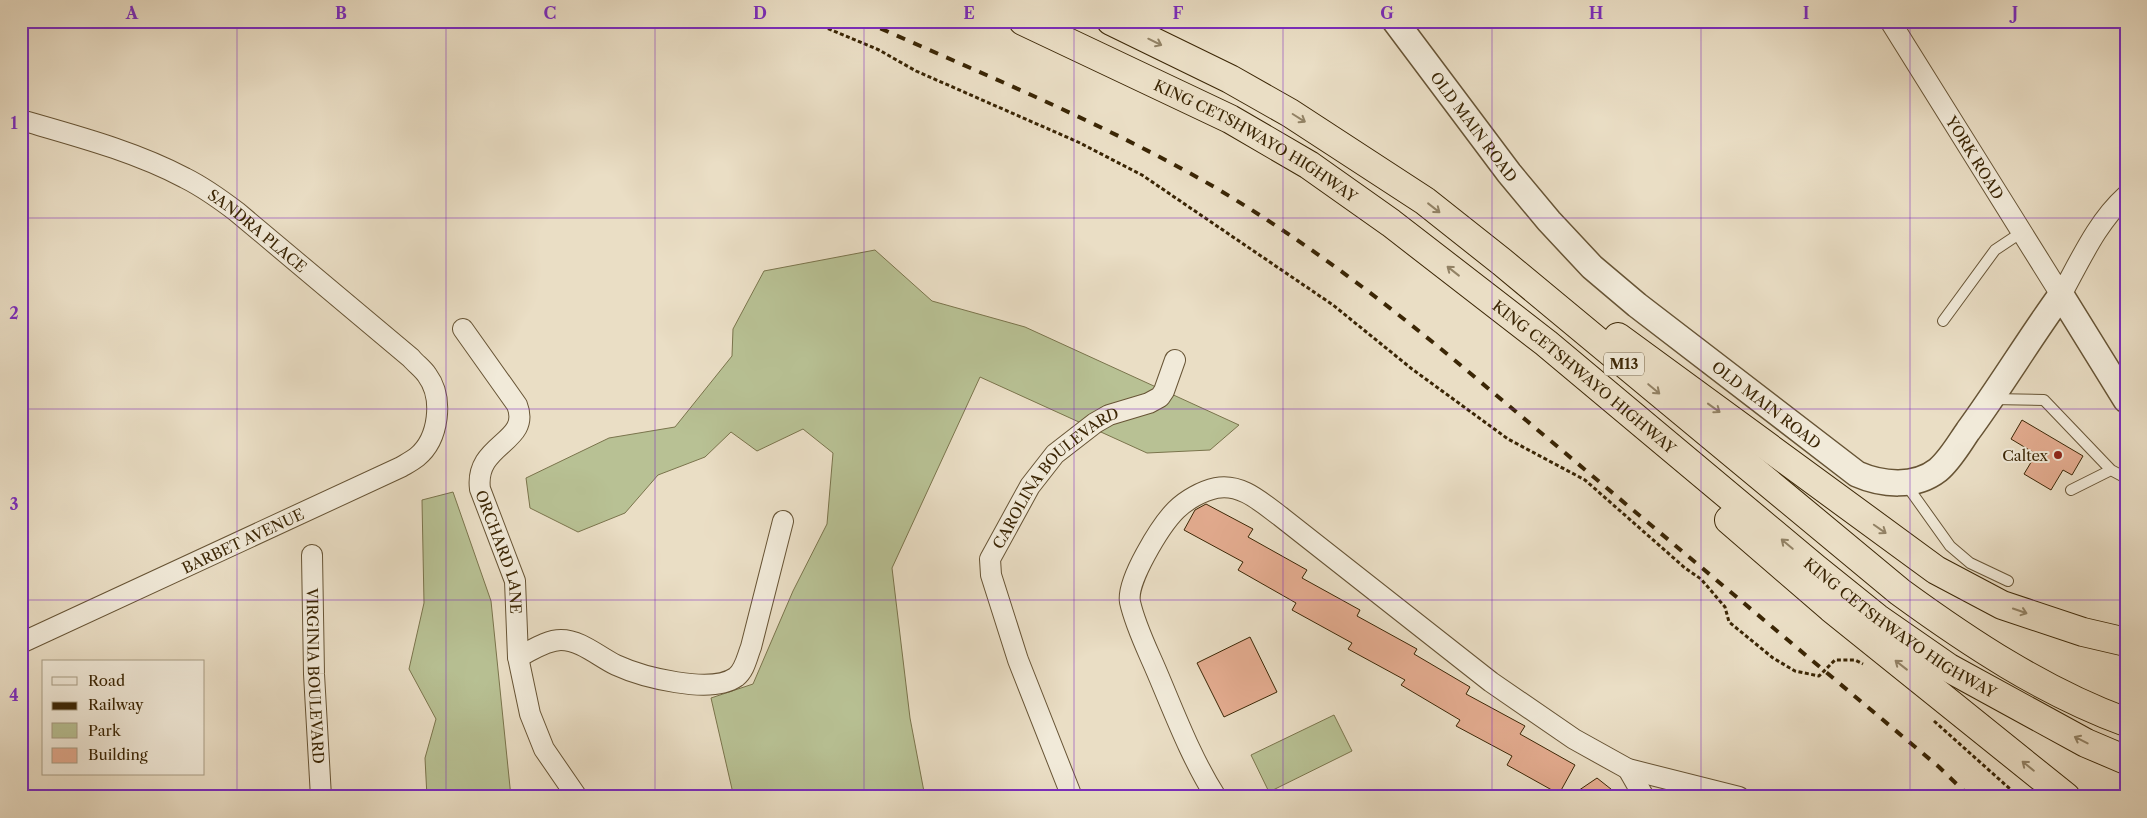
<svg xmlns="http://www.w3.org/2000/svg" width="2147" height="818" viewBox="0 0 2147 818" font-family="'Libre Caslon Text',serif">
<style>
.green{fill:#b8c194;stroke:#7a744c}
.building{fill:#e4ac90;stroke:#3b2605}
.lines{fill:none;stroke-linecap:round;stroke-linejoin:round}
.service-casing{stroke:#675435;stroke-width:12}
.minor-casing{stroke:#675435;stroke-width:22}
.tertiary-casing{stroke:#675435;stroke-width:28}
.motorway-casing{stroke:#3b2605;stroke-width:30}
.path{stroke:#3b2605;stroke-width:3;stroke-dasharray:4 2.5;stroke-linecap:butt}
.service{stroke:#f1ead9;stroke-width:10}
.minor{stroke:#f1ead9;stroke-width:20}
.tertiary{stroke:#f1ead9;stroke-width:25}
.motorway{stroke:#eadec5;stroke-width:28}
.rail{stroke:#3b2605;stroke-width:4;stroke-dasharray:9 9;stroke-linecap:butt}
.oneway{stroke:#928265}
.grid{fill:none;stroke:#7b2cbf;stroke-width:1;stroke-opacity:0.55}
.poi-dot{fill:#8f2418;stroke:#f1ead9;stroke-width:2}
.labels{text-anchor:middle;dominant-baseline:central;stroke-width:4;stroke-linejoin:round;paint-order:stroke}
.shield{fill:#f1ead9;stroke:#726145;stroke-width:1}
.shield-label{font-size:14px;font-weight:bold;fill:#3b2605}
.street-label{font-size:15px;fill:#3b2605;stroke:#f1ead9}
.poi-label{font-size:15px;fill:#3b2605;stroke:#f1ead9;text-anchor:end}
.neatline{fill:none;stroke:#7b2cbf;stroke-width:2}
.grid-label{font-size:16px;text-anchor:middle;font-weight:bold;fill:#7b2cbf}
</style>
<rect width="100%" height="100%" fill="#eadec5"/>
<filter id="stains"><feTurbulence type="fractalNoise" baseFrequency=".004" numOctaves="4"/><feColorMatrix values="0 0 0 0 .2 0 0 0 0 .09 0 0 0 0 .02 0 0 0 .5 -.17"/></filter>
<radialGradient id="worn" r=".72"><stop offset=".6" stop-color="#630" stop-opacity="0"/><stop offset="1" stop-color="#630" stop-opacity=".3"/></radialGradient>
<path class="green" d="M875 250 932 301 1025 327 1239 425 1210 450 1147 453 980 377 892 568 910 718 925 797H739L732 789 711 698 753 684 793 591 827 524 833 453 803 429 757 451 731 432 705 457 658 475 625 513 578 532 530 508 526 478 609 438 675 427 732 356 733 329 764 271Z
M453 492 491 601 511 797H427L425 758 436 719 409 669 424 603 422 500Z
M1334 715 1352 751 1269 792 1251 755Z"/>
<path class="building" d="M2022 420 2083 456 2072 475 2063 470 2051 490 2024 474 2036 454 2011 439Z
M1206 504 1253 529 1248 537 1307 570 1302 578 1360 610 1357 616 1417 649 1414 654 1470 687 1466 694 1525 726 1520 734 1575 765 1559 794 1507 765 1512 756 1456 726 1460 720 1401 685 1405 680 1348 649 1352 643 1292 610 1296 603 1238 570 1243 562 1184 530 1195 510Z
M1250 637 1277 692 1224 717 1197 663Z
M1597 778 1621 797H1569Z"/>
<g class="lines">
<g class="service-casing">
<path id="service" d="M1251 21H1253
M1943 321 1995 250 2022 232
M1992 399 2044 400 2111 470
M1905 483 1950 546 1970 563 2008 581
M2071 490 2111 470 2126 478"/>
</g>
<g class="minor-casing">
<g id="minor">
<path id="s1" d="M1890 21 2061 295C2080 261 2097 222 2126 196"/>
<path id="s2" d="M21 120C76 136 134 151 185 178 203 187 220 199 237 212L411 358C416 364 423 369 427 375 444 398 439 439 417 457 412 461 406 464 401 467L21 643"/>
<path id="s3" d="M463 329 517 405C532 443 474 443 480 489L515 581 518 657 530 714 544 749 577 797"/>
<path id="s4" d="M312 555 314 674 321 797"/>
<path d="M518 657C531 651 546 640 561 640 581 640 599 657 616 665 642 677 711 695 736 677 745 670 747 657 751 647L783 521"/>
<path d="M1628 769 1644 797"/>
<path id="s5" d="M1072 797 1018 660 991 575 990 559 1030 486 1055 454 1095 423 1109 415 1149 403 1160 397 1164 391 1175 360"/>
<path d="M1216 797C1191 758 1174 712 1156 670 1147 649 1135 625 1130 602 1126 581 1161 525 1176 510 1186 500 1202 491 1216 488 1241 483 1261 502 1280 516L1491 682 1574 739 1628 769 1739 797"/>
</g>
</g>
<g class="tertiary-casing">
<g id="tertiary">
<path id="s6" d="M1395 21 1509 173 1549 221 1592 267 1637 305 1857 474C1882 485 1915 488 1938 470 1950 460 1959 444 1968 431 2001 386 2029 339 2061 295L2126 400"/>
</g>
</g>
<g class="motorway-casing">
<g id="motorway">
<path id="s7" d="M1023 21 1230 119 1309 165 1391 223 1546 343 1815 568 1877 618 1949 668 2086 743 2126 760"/>
<path d="M1111 21 1230 79 1290 113 1425 201 1502 262 1900 592C1970 643 2044 692 2126 722"/>
<path d="M1618 337 1936 570 2002 605 2083 632 2126 642"/>
<path d="M1729 520 1831 608 2066 797"/>
</g>
</g>
<path class="path" d="M810 21 879 50 916 71 1078 142 1142 175 1333 305 1412 369 1508 439 1585 480 1685 568 1701 579 1725 607 1729 622 1773 658 1795 671 1819 676 1835 660H1855L1863 664
M1934 721 2019 797"/>
<use href="#service" class="service"/>
<use href="#minor" class="minor"/>
<use href="#tertiary" class="tertiary"/>
<use href="#motorway" class="motorway"/>
<path class="rail" d="M864 21C982 74 1104 123 1216 188 1300 238 1377 296 1452 358L1939 767 1970 797"/>
</g>
<defs><path id="oneway-shaft" d="M-6 0H5M1.5-3L5.5 0L1.5 3" fill="none" stroke-width="1.6" stroke-linecap="round" stroke-linejoin="round" transform="scale(1.25)"/></defs>
<g class="oneway">
<use href="#oneway-shaft" transform="translate(1155 42) rotate(26)"/>
<use href="#oneway-shaft" transform="translate(1299 118) rotate(32)"/>
<use href="#oneway-shaft" transform="translate(1434 208) rotate(38)"/>
<use href="#oneway-shaft" transform="translate(1453 271) rotate(-142)"/>
<use href="#oneway-shaft" transform="translate(1654 389) rotate(40)"/>
<use href="#oneway-shaft" transform="translate(1714 408) rotate(36)"/>
<use href="#oneway-shaft" transform="translate(1880 529) rotate(35)"/>
<use href="#oneway-shaft" transform="translate(1787 544) rotate(-140)"/>
<use href="#oneway-shaft" transform="translate(2020 611) rotate(19)"/>
<use href="#oneway-shaft" transform="translate(1901 665) rotate(-142)"/>
<use href="#oneway-shaft" transform="translate(2081 740) rotate(-153)"/>
<use href="#oneway-shaft" transform="translate(2028 766) rotate(-141)"/>
</g>
<path class="grid" d="M237 21V797M446 21V797M655 21V797M864 21V797M1074 21V797M1283 21V797M1492 21V797M1701 21V797M1910 21V797M21 218H2126M21 409H2126M21 600H2126"/>
<circle class="poi-dot" cx="2058" cy="455" r="5"/>
<g class="labels">
<rect class="shield" x="1604" y="352.5" width="40" height="23" rx="4"/>
<g class="shield-label">
<text x="1624" y="364">M13</text>
</g>
<g class="street-label">
<text stroke="none"><textPath href="#s6" startOffset="132">OLD MAIN ROAD</textPath></text>
<text stroke="none"><textPath href="#s7" startOffset="262">KING CETSHWAYO HIGHWAY</textPath></text>
<text stroke="none"><textPath href="#s1" startOffset="161">YORK ROAD</textPath></text>
<text stroke="none"><textPath href="#s2" startOffset="264">SANDRA PLACE</textPath></text>
<text stroke="none"><textPath href="#s7" startOffset="668">KING CETSHWAYO HIGHWAY</textPath></text>
<text stroke="none"><textPath href="#s6" startOffset="538">OLD MAIN ROAD</textPath></text>
<text stroke="none"><textPath href="#s5" startOffset="359">CAROLINA BOULEVARD</textPath></text>
<text transform="translate(243 541) rotate(-25)">BARBET AVENUE</text>
<text stroke="none"><textPath href="#s3" startOffset="258">ORCHARD LANE</textPath></text>
<text stroke="none"><textPath href="#s7" startOffset="1072">KING CETSHWAYO HIGHWAY</textPath></text>
<text stroke="none"><textPath href="#s4" startOffset="121">VIRGINIA BOULEVARD</textPath></text>
</g>
<g class="poi-label">
<text x="2048" y="455">Caltex</text>
</g>
</g>
<rect width="2147" height="818" fill="none" stroke="#eadec5" stroke-width="55"/>
<rect x="42" y="660" width="162" height="115" fill="#f1ead9" stroke="#a89c84"/>
<rect x="52" y="677" width="25" height="8" fill="#f1ead9" stroke="#a89c84"/>
<text x="88" y="686" font-size="15" fill="#3b2605">Road</text>
<rect x="52" y="702" width="25" height="8" fill="#3b2605" stroke="#a89c84"/>
<text x="88" y="710" font-size="15" fill="#3b2605">Railway</text>
<rect x="52" y="723" width="25" height="15" fill="#b8c194" stroke="#a89c84"/>
<text x="88" y="736" font-size="15" fill="#3b2605">Park</text>
<rect x="52" y="748" width="25" height="15" fill="#e4ac90" stroke="#a89c84"/>
<text x="88" y="760" font-size="15" fill="#3b2605">Building</text>
<rect x="28" y="28" width="2092" height="762" class="neatline"/>
<g class="grid-label">
<text x="132" y="19">A</text>
<text x="341" y="19">B</text>
<text x="550" y="19">C</text>
<text x="760" y="19">D</text>
<text x="969" y="19">E</text>
<text x="1178" y="19">F</text>
<text x="1387" y="19">G</text>
<text x="1596" y="19">H</text>
<text x="1806" y="19">I</text>
<text x="2015" y="19">J</text>
<text x="14" y="129">1</text>
<text x="14" y="319">2</text>
<text x="14" y="510">3</text>
<text x="14" y="701">4</text>
</g>
<rect width="100%" height="100%" filter="url(#stains)"/>
<rect width="100%" height="100%" fill="url(#worn)"/>
</svg>
